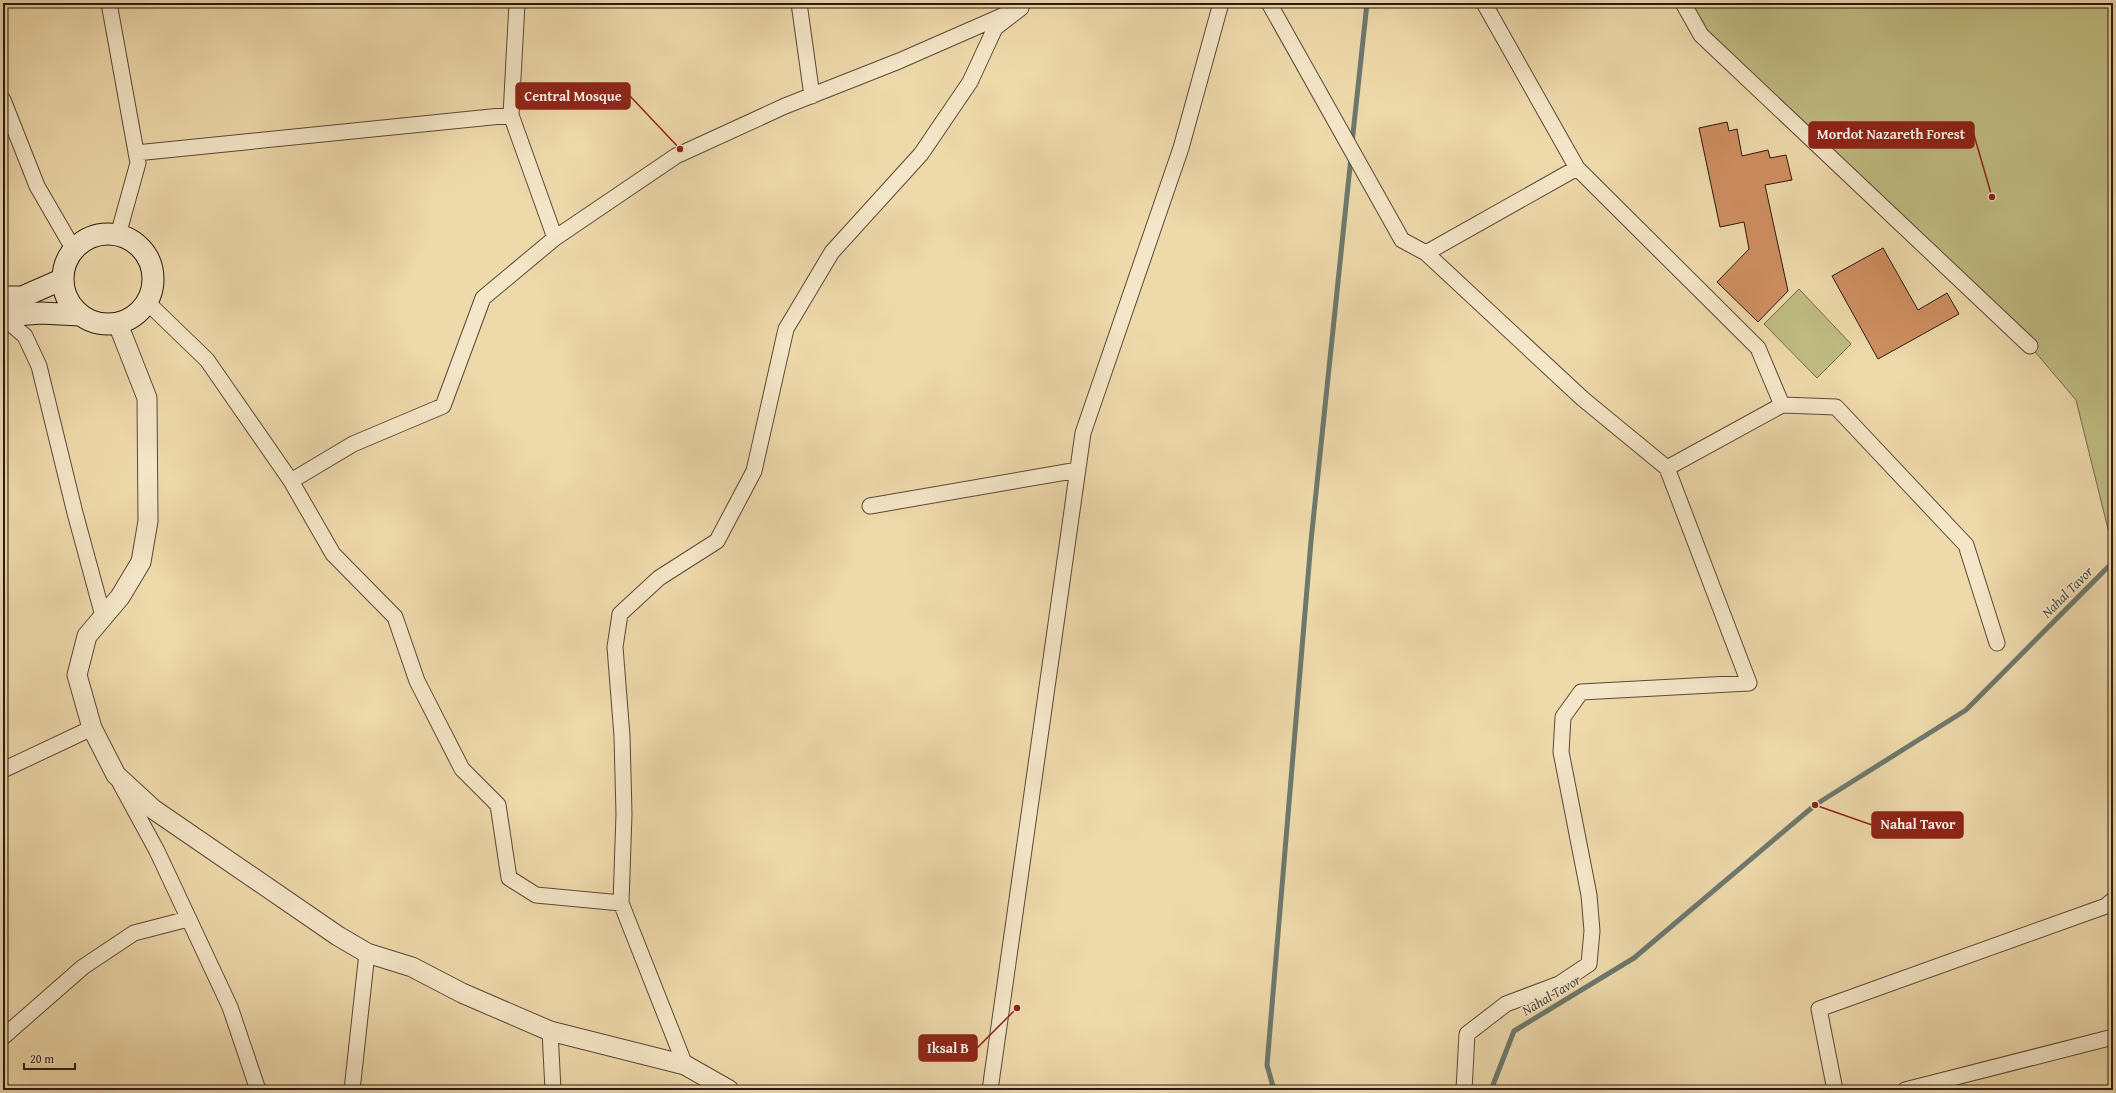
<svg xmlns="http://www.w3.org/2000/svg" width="2116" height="1093" viewBox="0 0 2116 1093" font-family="'Gentium Book Plus',serif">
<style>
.green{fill:#c0bd83;stroke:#756b49}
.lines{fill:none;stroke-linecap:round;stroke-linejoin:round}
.stream{stroke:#6d796e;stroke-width:5}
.building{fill:#cf8f61;stroke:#2a190f}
.minor-casing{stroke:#5b4936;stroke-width:17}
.tertiary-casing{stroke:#5b4936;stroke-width:21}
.secondary-casing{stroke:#2a190f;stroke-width:23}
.minor{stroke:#f4e6c8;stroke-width:15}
.tertiary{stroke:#f4e6c8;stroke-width:19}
.secondary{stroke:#f4e6c8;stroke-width:21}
.labels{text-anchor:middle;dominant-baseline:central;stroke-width:3;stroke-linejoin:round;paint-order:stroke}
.water-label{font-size:14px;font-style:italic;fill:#4c493f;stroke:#f4e6c8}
.leader{fill:none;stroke:#8f2418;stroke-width:1.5}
.callout-dot{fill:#8f2418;stroke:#f4e6c8;stroke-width:1.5}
.callout{fill:#8f2418;stroke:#8f2418;stroke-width:1.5}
.callout-label{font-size:14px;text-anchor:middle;font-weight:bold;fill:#fff}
</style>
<rect width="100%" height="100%" fill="#eed9ab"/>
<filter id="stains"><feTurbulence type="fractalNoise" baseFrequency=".005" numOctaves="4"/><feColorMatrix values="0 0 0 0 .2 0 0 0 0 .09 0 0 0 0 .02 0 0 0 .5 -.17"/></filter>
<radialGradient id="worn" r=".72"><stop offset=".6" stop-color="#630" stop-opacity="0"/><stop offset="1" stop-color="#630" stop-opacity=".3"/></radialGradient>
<path class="green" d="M1686 3H2113V549L2076 400 2013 326 1729 67Z
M1799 289 1851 344 1817 378 1764 324Z"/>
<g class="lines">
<path class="stream" d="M1352 143 1367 3
M1274 1090 1267 1065 1311 541 1351 157
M1491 1090 1514 1031 1634 958 1815 805 1966 710 2113 562"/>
</g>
<path class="building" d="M1727 122 1729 131 1737 129 1742 156 1768 150 1770 158 1786 155 1792 180 1765 185 1788 291 1758 322 1717 282 1749 249 1744 222 1720 227 1699 128Z
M1883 248 1918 310 1947 293 1959 314 1878 359 1832 276Z"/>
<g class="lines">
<g class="minor-casing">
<path id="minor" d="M109 3 138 163 118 235
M517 3 511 115 555 238
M799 3 812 96
M1269 3 1402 240 1426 253 1583 399 1667 468 1749 683 1581 692 1563 717 1561 752 1589 895 1592 931 1589 964 1559 984 1506 1004 1467 1034 1464 1090
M1484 3 1577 168 1758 348 1782 405
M1683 3 1701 35 2030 346
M3 100 37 186 74 250
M136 153 511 115
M1426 253 1577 168
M148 303 207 360 291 481 333 554 395 617 417 681 462 769 498 805 509 878 536 895 621 903 685 1065
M3 317 25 336 39 366 75 513 103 616
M1667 468 1782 405 1836 407 1966 545 1997 643
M291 481 353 444 443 406 483 298 555 238 676 156 785 106 899 61 1004 15
M870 506 1078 470
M3 770 92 728
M120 783 157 851 230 1007 258 1090
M621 903 624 814 622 736 615 647 620 614 659 578 717 541 754 471 786 329 832 252 921 154 970 82 995 28 1021 8
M550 1031 553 1090
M3 1037 83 967 134 933 188 919
M352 1090 367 953
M990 1090 1083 433 1181 148 1221 3
M1835 1090 1819 1009 2106 906 2113 900
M1905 1090 2113 1037"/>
</g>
<g class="tertiary-casing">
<path id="tertiary" d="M118 324 147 398 148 521 141 562 120 597 87 636 77 675 92 728 116 775 153 809 338 936 367 953 412 967 462 993 550 1031 685 1065 729 1090"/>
</g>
<g class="secondary-casing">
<path id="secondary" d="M63 279a45 45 0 1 1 90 0a45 45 0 1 1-90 0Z
M3 297H22L63 279
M3 316 41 313 80 315"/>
</g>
<use href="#minor" class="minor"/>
<use href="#tertiary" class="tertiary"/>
<use href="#secondary" class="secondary"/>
</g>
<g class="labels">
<g class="water-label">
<text transform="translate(2067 592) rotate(-45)">Nahal Tavor</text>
<text transform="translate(1551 995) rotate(-31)">Nahal Tavor</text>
</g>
</g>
<path class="leader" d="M680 149L630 96M1992 197L1974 135M1815 805L1872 825M1017 1008L977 1048"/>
<g class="callout-dot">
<circle cx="680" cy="149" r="4"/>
<circle cx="1992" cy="197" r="4"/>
<circle cx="1815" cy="805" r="4"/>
<circle cx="1017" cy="1008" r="4"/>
</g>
<g class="callout">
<rect x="516" y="83" width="114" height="26" rx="4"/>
<rect x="1809" y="122" width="165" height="26" rx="4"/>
<rect x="1872" y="812" width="91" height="26" rx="4"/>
<rect x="919" y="1035" width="58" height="26" rx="4"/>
</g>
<g class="callout-label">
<text x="573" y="101">Central Mosque</text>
<text x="1891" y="139">Mordot Nazareth Forest</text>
<text x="1918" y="829">Nahal Tavor</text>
<text x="948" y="1053">Iksal B</text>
</g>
<rect width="2116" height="1093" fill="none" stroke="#eed9ab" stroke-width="16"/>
<rect x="4" y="4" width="2108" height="1085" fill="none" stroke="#2a190f" stroke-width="2"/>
<rect x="8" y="8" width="2100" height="1077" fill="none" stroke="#2a190f"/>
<path d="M24 1063v6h51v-6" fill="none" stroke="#2a190f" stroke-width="2"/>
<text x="30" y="1063" font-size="12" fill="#2a190f" stroke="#f4e6c8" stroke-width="3" paint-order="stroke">20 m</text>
<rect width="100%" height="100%" filter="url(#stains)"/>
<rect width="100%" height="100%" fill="url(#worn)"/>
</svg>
